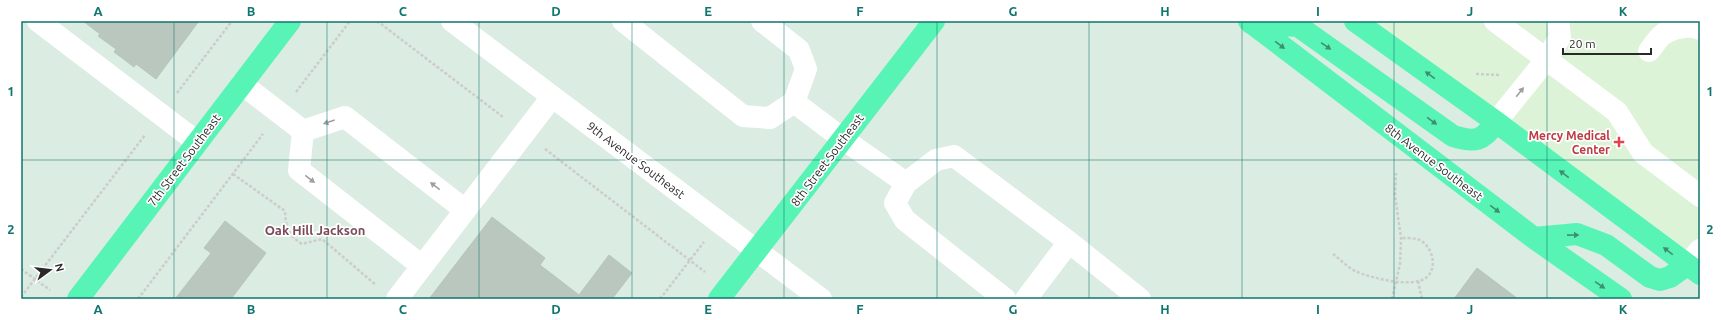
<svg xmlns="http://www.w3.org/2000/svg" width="1721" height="320" viewBox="0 0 1721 320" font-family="Ubuntu,sans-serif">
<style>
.medical{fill:#ddf3d7}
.building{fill:#bac7bf;stroke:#b4c7bd}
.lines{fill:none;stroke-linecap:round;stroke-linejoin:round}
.path{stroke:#ccc;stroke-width:2.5;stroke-dasharray:3 2;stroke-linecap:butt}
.minor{stroke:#fff;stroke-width:22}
.major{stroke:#58f4b6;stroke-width:22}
.oneway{fill:#408e70}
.oneway2{fill:#9f9f9f}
.grid{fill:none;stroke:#0f766e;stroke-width:1;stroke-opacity:0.55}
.health-dot{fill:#e0444e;stroke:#fff;stroke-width:1.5}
.labels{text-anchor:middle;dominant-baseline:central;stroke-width:3.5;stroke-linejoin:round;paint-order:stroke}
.health-label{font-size:12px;font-weight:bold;fill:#be3a42;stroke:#fff;text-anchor:end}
.street-label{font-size:12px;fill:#292929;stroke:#fff}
.neighbourhood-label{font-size:13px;font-weight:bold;fill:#7b495a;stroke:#fff}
.neatline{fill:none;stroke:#0f766e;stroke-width:1.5}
.grid-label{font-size:13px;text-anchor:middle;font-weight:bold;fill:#0f766e}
</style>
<rect width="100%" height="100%" fill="#dbece2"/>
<path class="medical" d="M1374 21H1700V262Z"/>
<path class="building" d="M83 21H199L156 79 136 64 134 67 114 52 116 49 98 36 100 34Z
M492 217 545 258 540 265 579 295 609 255 632 273 612 299H429Z
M225 221 266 253 231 299H175L211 253 204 248Z
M1477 268 1518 299H1454Z"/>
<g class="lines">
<path class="path" d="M377 21 503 117
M1476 74 1501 75
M296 92 350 21
M177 93 232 21
M545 149 705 272
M233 174 285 211C286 228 287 234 302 244L322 239 376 285
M1333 254C1340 259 1347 267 1355 271 1371 278 1413 289 1427 277 1439 266 1431 243 1417 239 1412 238 1406 238 1401 238
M21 269 50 290
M1418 281 1422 299
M21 297 145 135
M138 299 263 134
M660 299 704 242
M1392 299 1400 264 1401 238 1395 195 1396 173"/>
<path class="minor" d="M38 21 197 142
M452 21 821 299
M623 21 743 116 770 118 794 102 843 139 906 183 936 160 954 156 1069 242
M762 21 799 50 806 69 794 102
M1495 21 1617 112 1643 153 1700 196
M1649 51C1653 46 1657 40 1661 36 1670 28 1689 24 1700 29
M242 84 303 131
M1496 122 1546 60 1560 37 1558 21
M303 131 345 117 465 210
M303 131 299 170 422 266
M906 183 895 203 905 220 1005 299
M1687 265 1700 250
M397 299 552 97
M1026 299 1069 242 1140 299"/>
<path class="major" d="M1249 21 1534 238 1621 299
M1355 21 1496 122 1700 274
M1251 23 1298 26 1453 136C1475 143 1483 141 1496 122
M1534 238 1577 234 1606 245 1650 277 1660 280 1670 277 1687 265
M78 299 290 21
M719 299 934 21"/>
</g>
<defs><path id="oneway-solid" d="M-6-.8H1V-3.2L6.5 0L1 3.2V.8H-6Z"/></defs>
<g class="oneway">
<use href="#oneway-solid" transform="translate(1280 45) rotate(37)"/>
<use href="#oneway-solid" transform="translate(1326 46) rotate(35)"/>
<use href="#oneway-solid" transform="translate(1430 75) rotate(-144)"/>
<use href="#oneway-solid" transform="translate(1432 121) rotate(36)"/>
<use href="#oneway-solid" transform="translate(1564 174) rotate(-143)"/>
<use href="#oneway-solid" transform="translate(1495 209) rotate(37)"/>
<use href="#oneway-solid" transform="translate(1573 235) rotate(-1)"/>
<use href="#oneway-solid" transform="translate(1668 251) rotate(-143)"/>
<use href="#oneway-solid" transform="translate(1600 285) rotate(35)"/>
</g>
<g class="oneway2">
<use href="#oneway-solid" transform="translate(1520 92) rotate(-51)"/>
<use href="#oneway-solid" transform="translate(329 122) rotate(161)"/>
<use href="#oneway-solid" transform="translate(310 179) rotate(38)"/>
<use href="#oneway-solid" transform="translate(435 186) rotate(-142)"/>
</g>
<path class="grid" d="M174 21V299M327 21V299M479 21V299M632 21V299M784 21V299M937 21V299M1089 21V299M1242 21V299M1394 21V299M1547 21V299M21 160H1700"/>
<path class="health-dot" d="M1617 136h4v4h4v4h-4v4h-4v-4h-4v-4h4z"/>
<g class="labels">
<g class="health-label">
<text x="1610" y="135">Mercy Medical<tspan x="1610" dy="14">Center</tspan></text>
</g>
<g class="street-label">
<text transform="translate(184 160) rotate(-53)">7th Street Southeast</text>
<text transform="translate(636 160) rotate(37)">9th Avenue Southeast</text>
<text transform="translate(827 160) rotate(-53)">8th Street Southeast</text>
<text transform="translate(1434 162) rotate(37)">8th Avenue Southeast</text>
</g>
<g class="neighbourhood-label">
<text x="315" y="230">Oak Hill Jackson</text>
</g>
</g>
<rect width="1721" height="320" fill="none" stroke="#ffffff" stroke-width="44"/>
<g transform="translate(50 270) rotate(75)" stroke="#ffffff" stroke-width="3" paint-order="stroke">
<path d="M0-3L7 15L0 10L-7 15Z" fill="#292929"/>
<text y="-6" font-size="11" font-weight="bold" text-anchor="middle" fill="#292929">N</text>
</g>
<path d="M1563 48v6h88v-6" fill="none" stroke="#292929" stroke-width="2"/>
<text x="1569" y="48" font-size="12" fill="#292929" stroke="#ffffff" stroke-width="3" paint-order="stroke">20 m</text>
<rect x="22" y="22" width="1677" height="276" class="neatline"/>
<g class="grid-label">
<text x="98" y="16">A</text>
<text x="251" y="16">B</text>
<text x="403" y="16">C</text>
<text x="556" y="16">D</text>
<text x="708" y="16">E</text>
<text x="860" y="16">F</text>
<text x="1013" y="16">G</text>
<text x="1165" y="16">H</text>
<text x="1318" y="16">I</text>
<text x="1470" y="16">J</text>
<text x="1623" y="16">K</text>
<text x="11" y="96">1</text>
<text x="1710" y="96">1</text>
<text x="11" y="234">2</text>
<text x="1710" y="234">2</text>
<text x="98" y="314">A</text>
<text x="251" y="314">B</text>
<text x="403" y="314">C</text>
<text x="556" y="314">D</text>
<text x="708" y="314">E</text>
<text x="860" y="314">F</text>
<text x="1013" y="314">G</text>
<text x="1165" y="314">H</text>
<text x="1318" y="314">I</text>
<text x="1470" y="314">J</text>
<text x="1623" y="314">K</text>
</g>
</svg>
